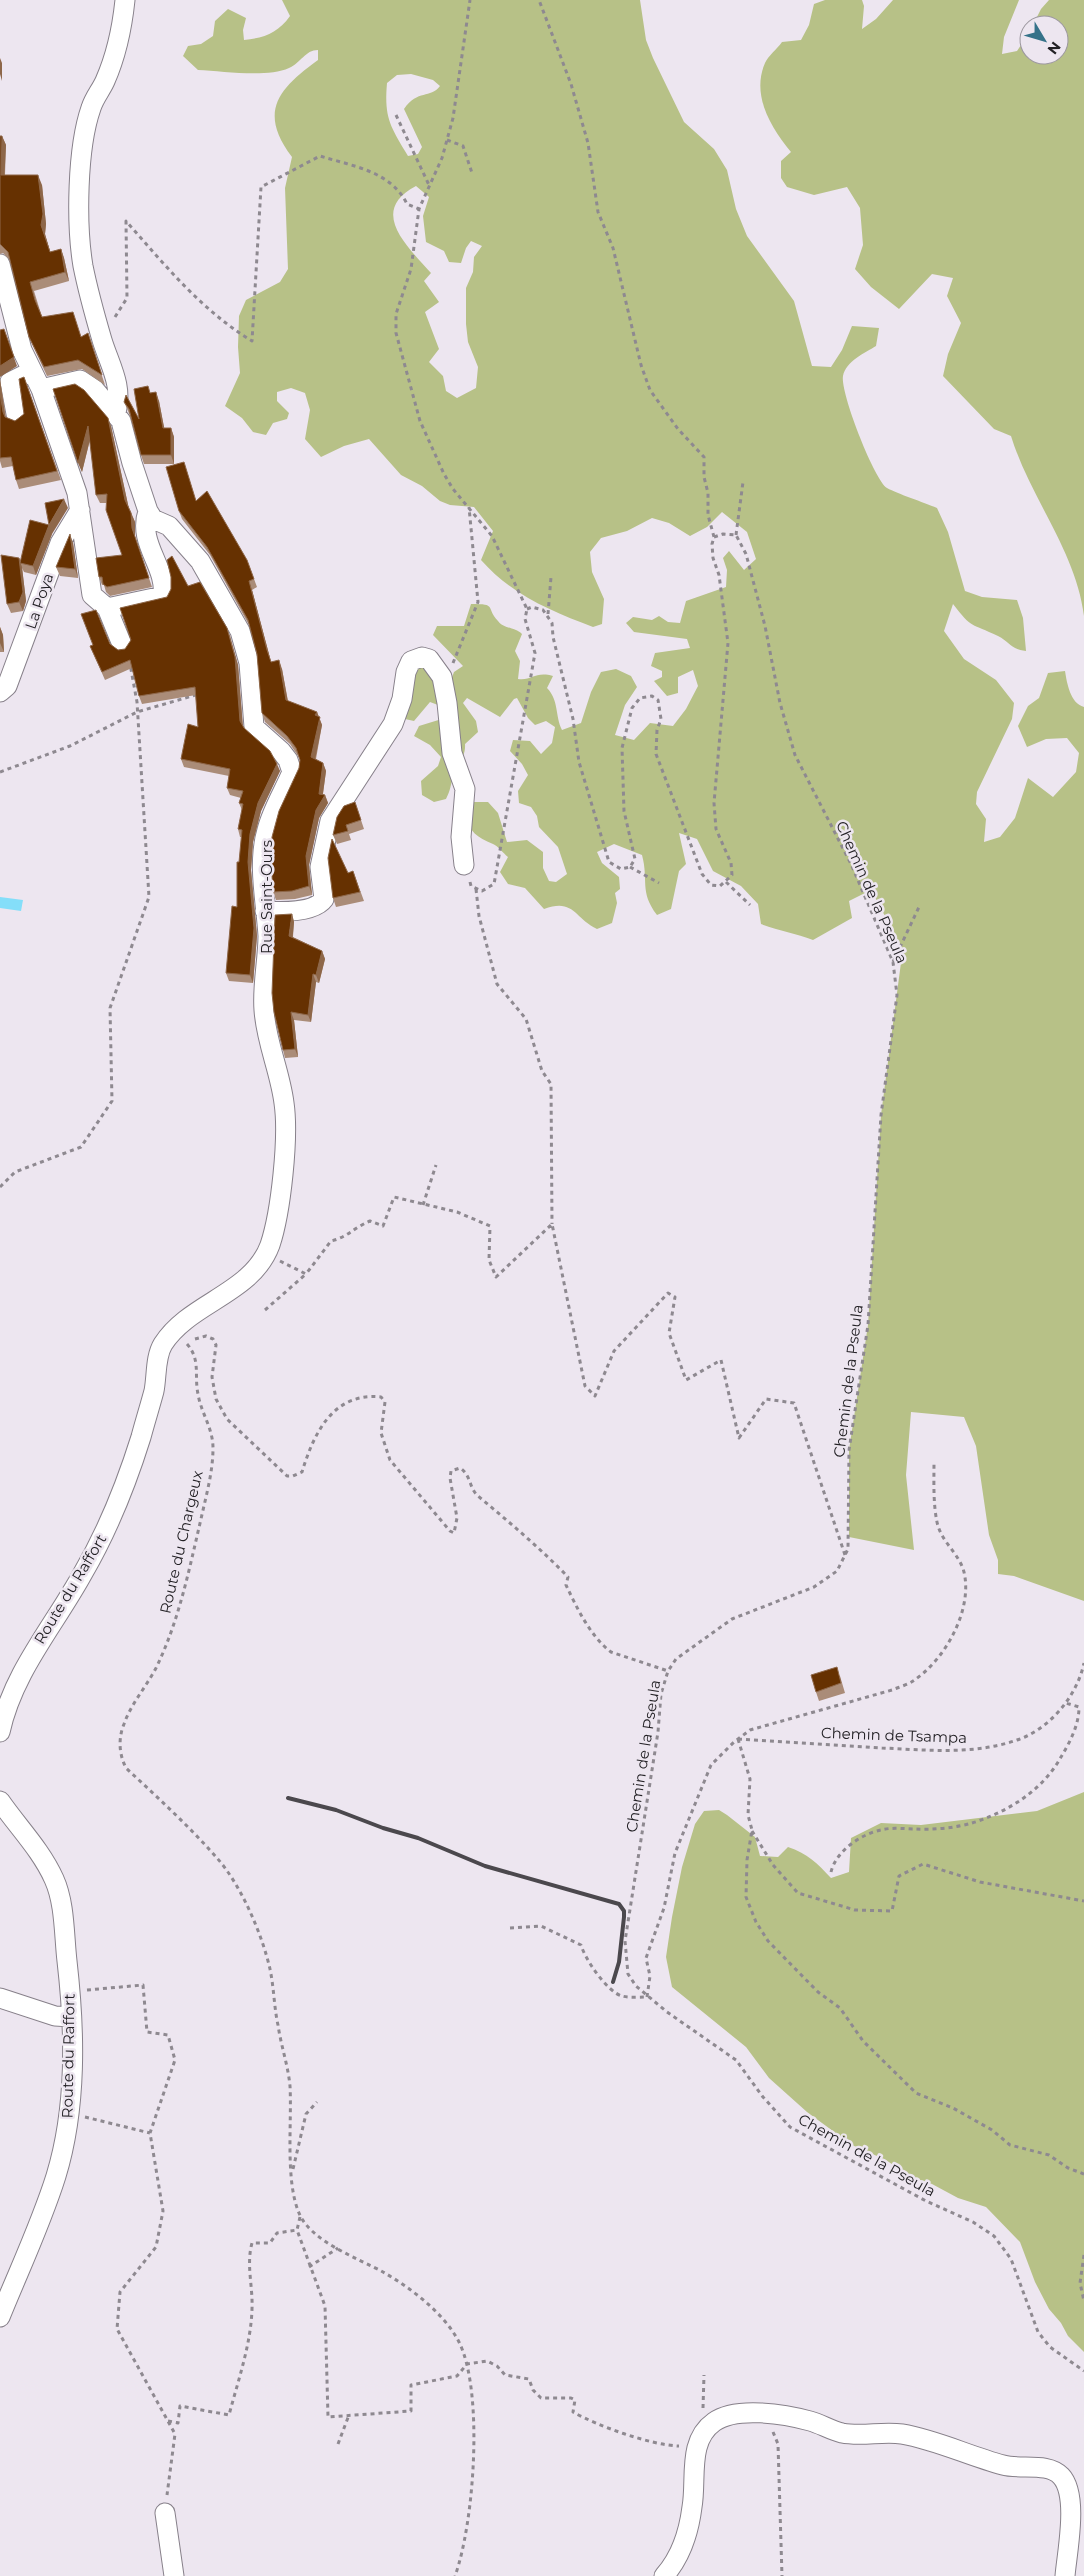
<svg xmlns="http://www.w3.org/2000/svg" width="1084" height="2576" viewBox="0 0 1084 2576" font-family="Montserrat,sans-serif">
<style>
.green{fill:#b7c187;fill-rule:evenodd}
.water{fill:#84def9}
.lines{fill:none;stroke-linecap:round;stroke-linejoin:round}
.street-casing{stroke:#87808a;stroke-width:21}
.path{stroke:#8e8990;stroke-width:3;stroke-dasharray:4 4;stroke-linecap:butt}
.street{stroke:#fff;stroke-width:19}
.rail{stroke:#4b484d;stroke-width:4}
.wall{fill:#aa8c78}
.shaded-wall{fill:#8e6749}
.building{fill:#663101;stroke:#8e6749}
.labels{text-anchor:middle;dominant-baseline:central;stroke-width:5;stroke-linejoin:round;paint-order:stroke}
.street-label{font-size:15px;fill:#232125;stroke:#ede6f0}
</style>
<rect width="100%" height="100%" fill="#ede6f0"/>
<path class="green" d="M282 0H640L646 40 653 58 684 122 714 149 727 170 736 209 747 236 794 301 812 366 831 367 842 350 852 326 879 328 876 346C865 353 846 361 843 376 840 392 874 479 887 488 898 494 923 502 937 508L948 532 965 591 982 597 1017 600 1023 618 1026 651C1010 649 1010 642 998 636 971 623 972 629 953 604L944 631 964 659 996 680 1014 703 1012 719 977 792 976 804 986 819 984 842 1000 837 1015 818 1028 778 1053 797 1076 772 1079 753 1067 738 1046 739 1027 747 1018 726 1028 706 1039 698 1048 673 1065 671C1067 683 1070 703 1084 707V1601L1014 1576 998 1574V1560L989 1535 976 1446 964 1417 911 1412 906 1475 914 1550 849 1537V1450L868 1325 881 1115 902 955 901 946 871 890 849 901 852 918 813 940C796 933 779 931 761 924L758 904 741 886 713 871 697 839 679 833 686 864 679 871 671 909 657 915C639 891 649 881 642 855L614 844 597 852 602 863 619 877 620 889 615 893 617 903 612 923 597 929C574 918 574 898 544 909L525 888 508 884 500 872 508 857C503 853 498 846 493 844 471 835 463 826 472 802H488L498 813 507 842 527 840 543 852V868L549 881 556 882 567 874 558 847 539 827 537 816 531 807 519 803 518 791 528 775 522 764 510 751 513 740 530 741 541 754 552 743 555 727 546 721 535 725 528 718 517 698 514 699 500 717 467 698 463 703 476 721 478 732 465 744C466 758 456 765 453 777 450 787 451 789 446 799L434 802 422 795 421 781 438 766 441 757 430 745 414 736 419 726 445 718 438 705 430 702 414 721 405 719 411 669 425 663 451 680 454 672 463 666 433 635 437 626H464L471 604C498 604 485 607 498 621 504 629 515 627 522 634L515 651 520 661 518 679C532 681 535 671 553 676L547 688C559 700 555 716 562 730L581 723 591 692 601 672 616 669 631 676 637 687 625 705 615 735 634 740 650 723 673 726 686 709 698 686 693 670 678 677V693L667 696 654 681 662 677V671L651 666 655 653 690 648 687 639 634 632 626 623 633 617 652 620 659 616 668 622 680 623 686 601 726 587 727 570 723 558 729 551 744 570 756 559 747 532 722 512 707 527 690 536 669 523 652 518 627 531 601 538 590 552 592 572 604 599 602 624 593 627C551 611 512 595 481 560L493 531 474 507 450 505 440 501 422 486 401 475 369 439 344 446 321 457 305 439 310 410 305 393 291 388 277 392V401L289 413 287 419 273 423 266 435 253 432 242 418 225 406 240 373 238 347 239 316 246 300 280 282 288 269 285 188 292 157C258 112 278 89 318 60V50C305 50 301 63 289 68 267 78 223 71 198 70L183 56 188 46 201 44 213 36 215 21 228 9 246 18 243 30 244 40C264 38 278 33 290 16ZM411 74 433 80 440 86C430 99 418 89 404 109L422 147 418 154 408 156C390 126 384 118 387 83L397 75ZM416 186 429 197 423 216 426 242 444 251 449 262 461 263 466 248 471 241 482 246 474 257 473 272 466 288V324L468 342 478 367 476 388 457 398 446 391 443 376 429 362 439 349 425 312 439 302 424 281 431 273C407 246 368 211 416 186Z
M825 0H862L864 6 862 29 876 19 893 0H1019L1004 37 1002 54 1017 51 1029 33V55H1059V25H1033L1041 9 1049 0H1084V616C1076 551 1030 498 1011 436L994 429 943 376 948 354 961 323 947 296 953 278 932 274 899 309 871 287 855 269 863 245 860 208 847 187 814 195 787 187 781 178V161L791 152C771 128 751 95 765 63 768 56 777 49 782 42L801 40 809 25 814 4Z
M1084 1792V2352L1068 2336 1061 2323 1049 2309 1035 2282 1020 2242 986 2207 958 2198 932 2184 909 2176 886 2160 852 2145 807 2112 769 2078 746 2047 672 1987 666 1957 672 1917 682 1867 695 1824 704 1811 719 1810 727 1815 755 1837 760 1856 778 1857 788 1847C807 1853 818 1864 831 1878L849 1872 851 1838 881 1823 921 1825 1037 1811Z"/>
<path class="water" d="M0 897 23 900 21 911 0 908Z"/>
<g class="lines">
<g class="street-casing">
<path id="street" d="M0 264 22 350 41 389 77 493 92 595 107 608 123 647
M116 413C123 385 110 366 102 340 95 316 88 291 83 266 76 224 77 148 91 108 94 98 101 90 105 81 117 54 122 29 125 0
M17 419 10 382 32 371
M107 608 163 596C167 566 137 544 148 511
M0 692 7 686 60 543 80 510
M265 911C281 912 314 913 324 899L320 867 330 821 393 724 402 699 406 672 411 661 422 657 429 659 442 677 447 703 452 753 465 789 461 837 464 865
M0 1732C13 1672 54 1626 83 1573 108 1530 126 1485 141 1437 145 1422 150 1406 154 1391 157 1376 155 1357 163 1344 190 1302 252 1294 270 1245 281 1212 289 1137 284 1103 280 1071 266 1042 264 1010 262 985 268 960 268 936 266 901 257 864 267 830 272 810 284 791 292 772L288 760 281 751 254 727 249 663 240 631 200 561 169 526 153 519 148 511 132 463 121 421 95 390 80 380 41 389
M0 1801C18 1827 41 1850 54 1879 65 1903 64 1935 67 1961 75 2031 77 2107 56 2176 41 2224 19 2270 0 2317
M0 1998 55 2016 71 2017
M165 2513 174 2576
M664 2576C681 2557 689 2531 692 2507 697 2479 687 2441 714 2422 736 2406 785 2414 810 2421 821 2424 830 2430 842 2433 862 2437 882 2431 902 2434 937 2440 969 2456 1003 2465 1021 2470 1048 2462 1061 2476 1079 2495 1067 2552 1065 2576"/>
</g>
<path class="path" d="M396 115 429 185
M447 140 463 146 472 173
M115 317 127 298 126 221C165 265 201 310 252 341L261 187 320 156C352 166 391 171 407 204L419 209
M736 535 743 482
M714 537 723 534 736 535 746 554 765 626 780 703 795 755 851 864 893 962 897 995 881 1115 868 1325 849 1450 848 1549 837 1571 814 1587 732 1619 676 1659 668 1671 661 1694 658 1732 625 1941 628 1974 636 1986 667 2012 736 2060 763 2097 790 2127 926 2201 973 2222 994 2236 1011 2259 1038 2332 1050 2347 1084 2371
M527 609 532 607 543 610 552 623 553 637 573 719 579 762 609 862 621 869 630 867 635 859 624 811 622 748 632 708 640 698 652 696 658 700 661 719 657 730 656 754 702 874 711 885 720 886 732 875 731 863 716 829 714 803 728 643 719 575 713 558 712 544 714 537 708 515V493L704 477V457L678 429 650 390 641 365 613 248 598 212 588 143 571 84 539 0
M548 614 551 577
M453 663 478 602 469 507
M0 772 70 746 137 712 199 694
M630 867 659 883
M470 882 471 886 482 891 494 884 535 653 525 619 527 609 492 536 453 489 444 474 420 421 396 333V314L411 269 419 209 442 158 453 118 470 0
M726 882 750 905
M476 889 479 916 497 984 526 1019 542 1071 551 1084 552 1224
M893 962 919 907
M0 1187 15 1172 81 1147 112 1101 110 1008 149 897 137 702 130 664
M423 1205 436 1165
M280 1261 306 1274 331 1241C348 1237 353 1228 370 1221L383 1226 394 1197 457 1212 490 1226 489 1260 496 1277 552 1224 585 1386 595 1396 614 1351 668 1293 675 1297 669 1333 686 1380 721 1360 739 1438 766 1399 794 1403 845 1555
M265 1310 306 1274
M195 1339 206 1336 213 1339 216 1345 212 1377 216 1399 227 1419 287 1476H293L302 1472C314 1433 333 1392 381 1397L385 1402 381 1433 390 1460 450 1531 454 1533 457 1518 450 1478 451 1471 460 1468C471 1475 469 1488 478 1496 509 1522 540 1548 568 1577L566 1585C577 1608 590 1636 611 1652L668 1671
M187 1344C201 1360 194 1375 198 1394 201 1413 213 1428 213 1448 213 1472 206 1496 201 1519 189 1570 179 1621 156 1668 146 1687 131 1704 124 1724 118 1739 119 1754 126 1768 157 1797 189 1826 217 1858 241 1885 262 1934 270 1969 274 1988 274 2007 278 2025 281 2046 288 2065 290 2086 292 2123 285 2180 299 2213 311 2242 358 2258 383 2272 411 2288 444 2313 459 2342 484 2392 474 2524 455 2576
M738 1739 750 1779 748 1815 752 1830 747 1860 746 1897 756 1922 768 1941 818 1992 840 2008 863 2041 916 2093 953 2108 992 2130 1010 2145 1049 2155 1068 2168 1084 2174
M738 1739C786 1742 834 1745 882 1748 926 1750 975 1755 1017 1740 1050 1729 1077 1696 1084 1663
M752 1831 773 1865 798 1893 855 1910 892 1911 899 1876 923 1864 980 1882 1084 1901
M831 1872C836 1851 861 1834 881 1830 891 1827 905 1829 915 1829 933 1830 955 1828 972 1823 1008 1812 1043 1790 1061 1757 1070 1742 1079 1725 1079 1707L1066 1703
M510 1928 541 1926 581 1945C585 1959 607 1992 622 1996 629 1998 639 1997 646 1997
M87 1990 143 1985 147 2032 168 2035 175 2060 150 2133 163 2211 156 2247 120 2292 117 2329 175 2434 167 2495
M647 1997 650 1976 646 1958 664 1908 675 1853 711 1765 734 1742 750 1730 892 1690C899 1687 907 1685 913 1681 945 1660 973 1610 964 1572 959 1553 941 1542 937 1522 933 1503 934 1481 934 1461
M85 2117 150 2133
M293 2169 306 2114 317 2102
M300 2217 297 2230 325 2306 328 2417 411 2411V2385L457 2376 467 2364 487 2361 497 2366 505 2375 529 2379 533 2390 541 2398H571L575 2400 573 2412C598 2426 650 2445 679 2446
M1084 2255 1080 2283 1084 2301
M309 2267 338 2248
M703 2408 704 2375
M168 2421 178 2423 180 2406 229 2415C238 2381 251 2344 252 2309 253 2286 246 2265 252 2243H270L277 2233 297 2230
M773 2432 778 2444 782 2576
M338 2444 349 2415"/>
<use href="#street" class="street"/>
<path class="rail" d="M288 1798 336 1810 383 1828 418 1838 485 1866 619 1904 624 1911V1917L619 1962 613 1982"/>
</g>
<path class="wall" d="M0 136H2L6 145 5 175 42 185 46 224 45 234 50 252 61 249 64 258 69 281 34 291 42 317 81 337 88 333 105 385 82 369 47 376 33 346 29 337 10 260 3 253 0 254Z
M24 377 61 480 19 489 16 480 13 466 2 468 0 461V379L6 417 15 421 24 414Z
M53 389 111 426 128 505 135 522V537L152 587 110 596 106 592 104 585H102L99 577 122 555 107 503H100L96 495 90 440 82 472Z
M151 393 159 401 164 428H171L174 437V464H144L141 455 130 416 128 411 124 402 139 419Z
M184 462 196 501 247 560 257 587 252 590 270 658 271 662 282 669 288 701 317 712 322 725 316 759 323 763 326 771 323 794 325 795 328 803 319 818 309 865 312 895 295 899 276 900 273 892 299 768 300 760 298 756 290 744 265 722 262 713 257 654 249 625 210 555 182 519 179 511Z
M49 525 52 534 36 575 24 572 22 568 26 601 23 611 11 613 7 604 19 558 20 563Z
M73 543 78 578 60 576 56 567Z
M188 586 230 635 238 665 243 726 280 771 261 811 253 842 251 870 257 936 253 983 229 981 226 973 237 907 239 862 242 837H240L238 829 242 810 239 803 241 798 230 795 227 788 229 776 184 767 181 759 198 727 196 695 142 704 139 696 132 668 105 680 90 646 110 644 118 650 125 649 167 597Z
M0 627 3 635 4 652H0Z
M358 811 364 829 349 834 351 840 337 844 333 835Z
M353 871 364 901 336 907 333 898 348 873Z
M292 914 294 922 293 937 322 951 325 959 319 983 316 982 311 1022 294 1020 298 1057 285 1058 283 1050Z
M840 1676 845 1693 819 1701 816 1692Z"/>
<path class="shaded-wall" d="M0 58 2 63V81L0 74Z
M2 136 6 145 4 184 1 175Z
M38 175 42 185 46 224 45 234 53 261 41 225Z
M61 249 64 258 69 281 65 272Z
M7 338 17 366 0 377V366Z
M0 379 6 422 3 412 0 393Z
M156 392 159 401 166 437 163 428Z
M108 418 111 426 129 509 125 500Z
M88 426 91 435 82 472 78 463Z
M171 428 174 437V464L171 455Z
M64 499 68 508 52 534 49 525Z
M131 513 135 522V537L152 587 132 528Z
M49 525 52 534 36 575 33 566Z
M70 534 73 543 78 578 75 569Z
M19 558 22 567 26 601 23 611 19 602Z
M249 581 252 590 270 658 267 650Z
M0 627 3 635 4 652 0 643Z
M227 628 238 665 243 729 240 721Z
M279 660 282 669 289 708 286 700Z
M317 712 322 725 314 765 311 757 315 715Z
M323 763 326 771 322 800 325 795 328 803 319 818 309 865 312 895 309 886 306 856 319 794Z
M277 764 280 771 261 811 253 842 251 870 257 936 253 983 250 975 248 862 250 834 258 803Z
M292 914 294 922 292 944 289 936Z
M322 951 325 959 319 983 316 975Z
M313 974 316 982 311 1022 308 1015Z
M291 1012 294 1020 298 1057 295 1049Z"/>
<path class="building" d="M0 136H2L1 175H38L43 214 41 225 50 252 61 249 65 272 30 282 35 300 42 317 73 312 81 337 88 333 102 375 78 360 44 367 29 337 8 252 0 244Z
M4 329 14 357 0 366V330Z
M24 377 57 471 16 480 11 457 0 458V393L3 412 5 417 15 421 24 414 19 379Z
M75 384 84 390 108 418 125 500 131 513 132 528 149 578 107 587 103 584 102 577H99L96 558 122 555 106 510 107 494 96 495 88 426 78 463 53 389Z
M148 386 150 393 156 392 163 428H171V455H141L129 409 124 402 126 395 139 419 134 389Z
M184 462 196 501 207 491 247 560 254 579 249 581 267 650 271 662 279 660 286 700 317 712 315 715 320 717 311 757 323 763 319 794 325 795 316 810 306 856 309 886 292 891 273 892 271 861 272 837 279 811 299 768 300 760 296 748 287 736 262 713 257 654 248 620 207 547 179 511 166 467Z
M64 499 49 525 45 503Z
M30 520 49 525 33 566 20 563Z
M70 534 75 569 56 567Z
M1 555 19 558 23 592 19 602 7 604Z
M172 556 188 586 200 582 227 628 235 657 240 721 244 728 270 751 277 764 258 803 250 834 248 862 254 928 250 975 226 973 232 906 237 907V862H239L242 830 238 829 243 804 239 803 243 791 227 788 230 769 181 759 188 724 198 727 195 687 139 696 130 660 102 672 90 646 93 645 81 614 96 610 110 644 118 650 125 649 131 640 120 608 167 597 171 589V577L167 560Z
M355 802 361 820 346 825 348 831 333 835 337 817 344 806Z
M332 839 348 873 353 871 360 892 333 898 328 858Z
M292 914 289 936 322 951 316 975 313 974 308 1015 291 1012 295 1049 283 1050 274 1012 272 993 275 915Z
M837 1667 841 1683 816 1692 811 1675Z"/>
<g class="labels">
<g class="street-label">
<text transform="translate(39 601) rotate(-71)">La Poya</text>
<text transform="translate(872 892) rotate(66)">Chemin de la Pseula</text>
<text transform="translate(266 897) rotate(-90)">Rue Saint-Ours</text>
<text transform="translate(848 1381) rotate(-83)">Chemin de la Pseula</text>
<text transform="translate(181 1542) rotate(-77)">Route du Chargeux</text>
<text transform="translate(70 1589) rotate(-59)">Route du Raffort</text>
<text transform="translate(894 1735) rotate(2)">Chemin de Tsampa</text>
<text transform="translate(643 1756) rotate(-81)">Chemin de la Pseula</text>
<text transform="translate(68 2056) rotate(-89)">Route du Raffort</text>
<text transform="translate(867 2155) rotate(29)">Chemin de la Pseula</text>
</g>
</g>
<g transform="translate(1044 40) rotate(128)"><circle r="24" fill="#ede6f0" stroke="#9c979f"/>
<path d="M0-4L9 19L0 12L-9 19Z" fill="#357289"/>
<text y="-8" font-size="14" font-weight="bold" text-anchor="middle" fill="#232125">N</text>
</g>
</svg>
